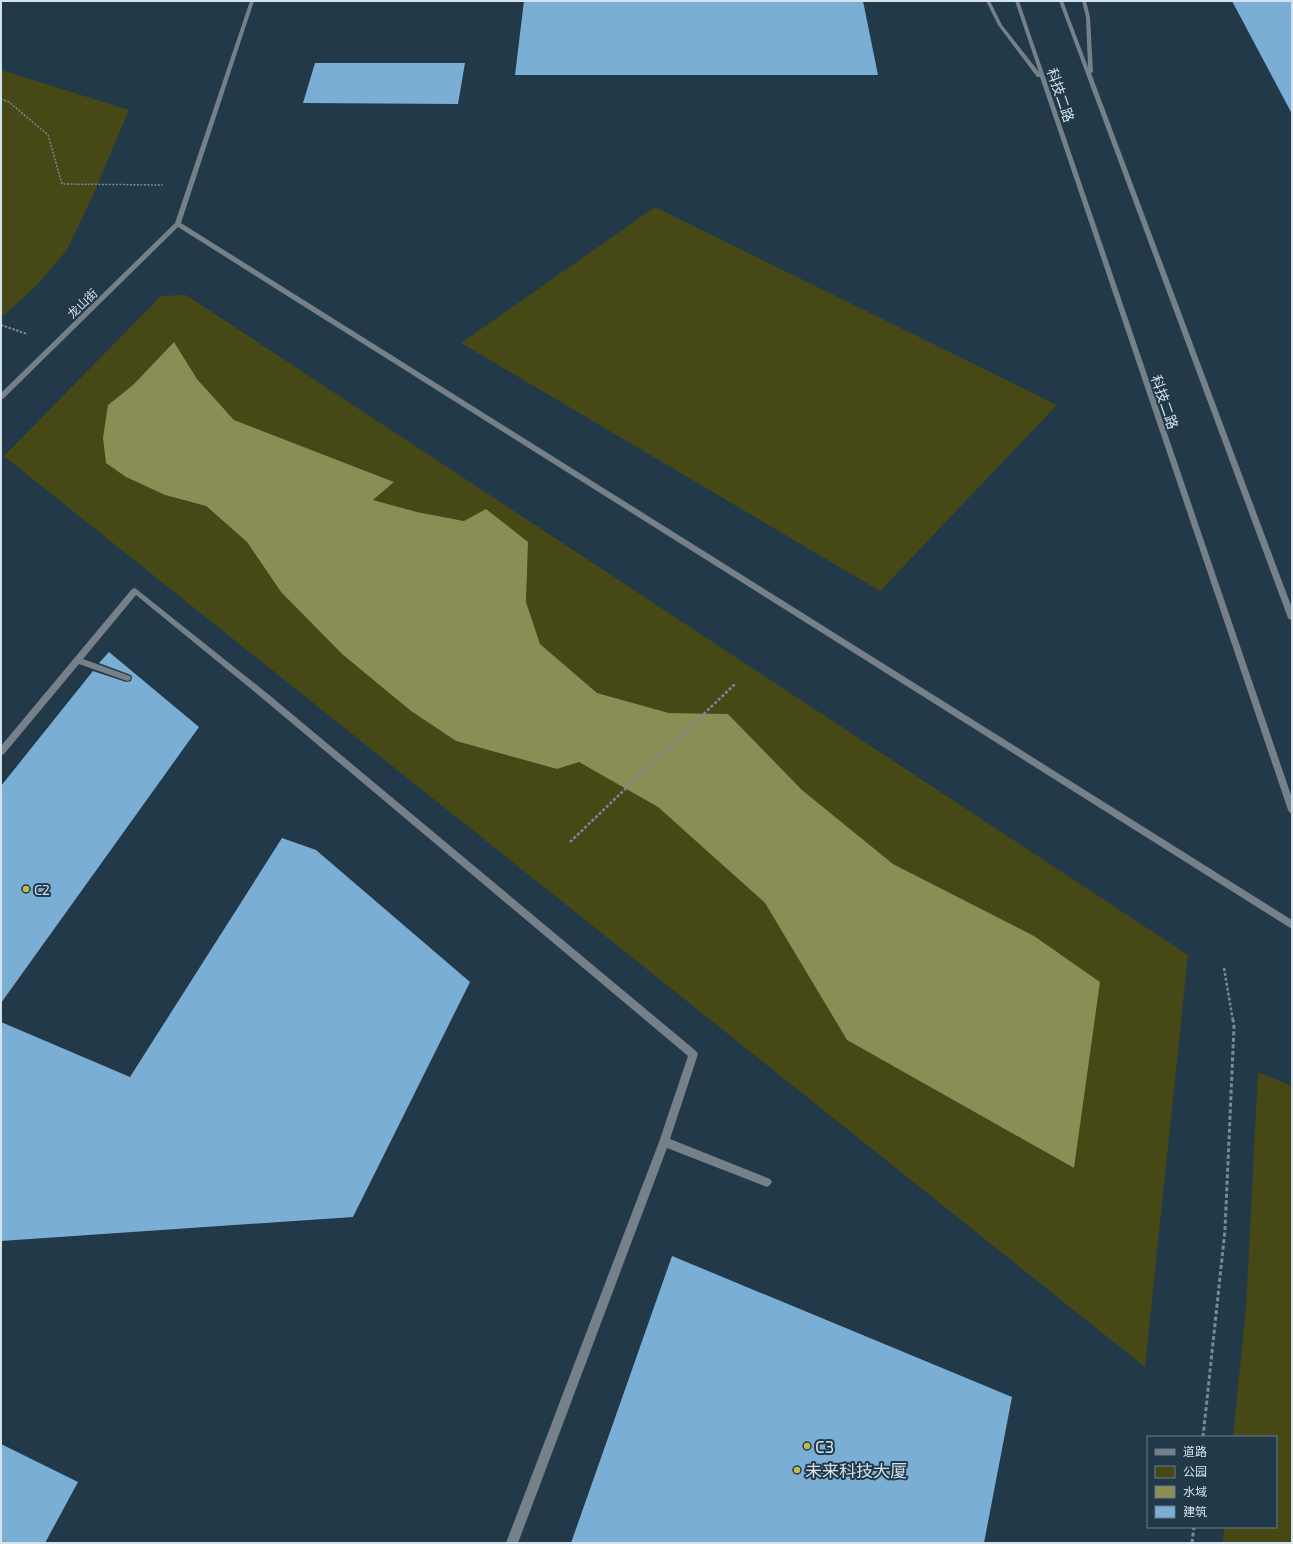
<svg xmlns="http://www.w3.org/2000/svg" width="1293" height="1544" viewBox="0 0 1293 1544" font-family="'Exo 2','Noto Sans SC',sans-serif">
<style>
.green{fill:#464815;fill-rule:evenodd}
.water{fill:#8a8d54}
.building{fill:#7baed5}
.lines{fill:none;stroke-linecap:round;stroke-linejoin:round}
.path-far3{stroke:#778a98;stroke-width:1.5;stroke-dasharray:2 1.5;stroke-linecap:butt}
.path-far2{stroke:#778a98;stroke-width:2;stroke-dasharray:2.5 1.5;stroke-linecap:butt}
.path-far1{stroke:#778a98;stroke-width:2.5;stroke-dasharray:3 2;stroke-linecap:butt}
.path{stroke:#778a98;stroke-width:3;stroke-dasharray:4 2.5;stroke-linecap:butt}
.service{fill:#758089;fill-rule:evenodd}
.tertiary{fill:#758089;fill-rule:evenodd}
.poi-dot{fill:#bbc045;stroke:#22394a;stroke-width:1.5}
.labels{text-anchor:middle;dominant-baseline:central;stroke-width:4;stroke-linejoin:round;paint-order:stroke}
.far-street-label{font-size:12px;fill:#d4e2ed;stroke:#22394a}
.street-label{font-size:14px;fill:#d4e2ed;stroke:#22394a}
.poi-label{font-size:14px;fill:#d4e2ed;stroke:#22394a;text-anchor:start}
.near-poi-label{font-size:17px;fill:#d4e2ed;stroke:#22394a;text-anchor:start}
</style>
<rect width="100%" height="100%" fill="#22394a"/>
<path class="green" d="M1 70 129 110 93 195 67 250 37 285 1 318Z
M655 207 1057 405 880 591 461 343Z
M186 295 1188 955 1145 1367 4 456 161 296ZM174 342 197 379 234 420 394 482 373 500 417 512 465 521 528 542 526 602 540 644 597 693 669 713 728 714 802 790 893 864 1034 936 1074 1168 847 1040 765 903 658 807 579 761 557 769 456 741 411 711 342 654 281 592 247 542 205 506 165 495 126 477 108 405 133 385Z
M1258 1072 1292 1086V1543H1223L1224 1527H1276V1437H1233L1246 1308Z"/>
<path class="water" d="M174 342 197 379 234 420 394 482 373 500 417 512 464 521 486 509 528 542 526 602 540 644 597 693 669 713 728 714 802 790 893 864 1034 936 1100 982 1074 1168 847 1040 765 903 658 807 579 762 557 769 456 741 411 711 342 654 281 592 247 542 206 506 165 495 126 477 106 463 103 438 108 405 133 385Z"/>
<path class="building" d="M524 1H863L878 75H515Z
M1232 1H1292V114Z
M315 63H465L458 104 303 103Z
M109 652 199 727 1 1003V786L93 671 126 682 131 681 132 677 131 675 99 663Z
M282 838 316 850 470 982 353 1217 1 1241V1022L130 1077Z
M672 1256 1012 1397 984 1543H571Z
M1 1444 78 1482 45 1543H1Z"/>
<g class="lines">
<path class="path-far3" d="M1 99 9 102 48 135 62 184 163 185"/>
<path class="path-far2" d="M1 325 27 334"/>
<path class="path-far1" d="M570 842 735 684
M1224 968 1233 1021"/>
<path class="path" d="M1203 1437 1225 1230 1234 1027 1233 1020
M1192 1543 1194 1527"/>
<path class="service" d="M135 588 268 694 696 1051 698 1054 670 1139 770 1179 772 1182 770 1185 767 1187 667 1148 518 1543H506L659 1142 688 1056 262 698 136 595 83 659 130 676 131 678 130 680 127 681 79 664 4 754 1 755V746L132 589Z"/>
<path class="tertiary" d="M250 1H254L181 223 1292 920V929L178 227 3 399H1V393L175 223Z
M986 1H990L1002 25 1039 72 1015 1H1019L1292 798V814L1289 812 1288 810 1040 77H1037L998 25Z
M1059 1H1063L1088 67 1086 17 1082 1H1086L1090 17 1093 72 1091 73 1292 608V621L1288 618Z"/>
</g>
<g class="poi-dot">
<circle cx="26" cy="889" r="4"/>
<circle cx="807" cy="1446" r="4"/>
<circle cx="797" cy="1470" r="4"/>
</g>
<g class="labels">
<g class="far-street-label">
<text transform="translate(82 303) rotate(-44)">龙山街</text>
</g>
<g class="street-label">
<text transform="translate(1061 95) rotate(71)">科技二路</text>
<text transform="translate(1165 402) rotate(71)">科技二路</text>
</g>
<g class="poi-label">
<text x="34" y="889">C2</text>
</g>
<g class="near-poi-label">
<text x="815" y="1446">C3</text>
<text x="805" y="1470">未来科技大厦</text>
</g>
</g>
<rect width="1293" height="1544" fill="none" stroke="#d4e2ed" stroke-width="4"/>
<rect x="1147" y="1436" width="130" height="92" fill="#22394a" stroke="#697d8b"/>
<rect x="1155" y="1449" width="20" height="6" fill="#758089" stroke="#697d8b"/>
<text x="1183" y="1456" font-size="12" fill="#d4e2ed">道路</text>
<rect x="1155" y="1466" width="20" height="12" fill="#464815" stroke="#697d8b"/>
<text x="1183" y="1476" font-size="12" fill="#d4e2ed">公园</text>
<rect x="1155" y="1486" width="20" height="12" fill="#8a8d54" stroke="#697d8b"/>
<text x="1183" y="1496" font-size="12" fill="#d4e2ed">水域</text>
<rect x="1155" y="1506" width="20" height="12" fill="#7baed5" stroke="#697d8b"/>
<text x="1183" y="1516" font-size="12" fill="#d4e2ed">建筑</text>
</svg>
